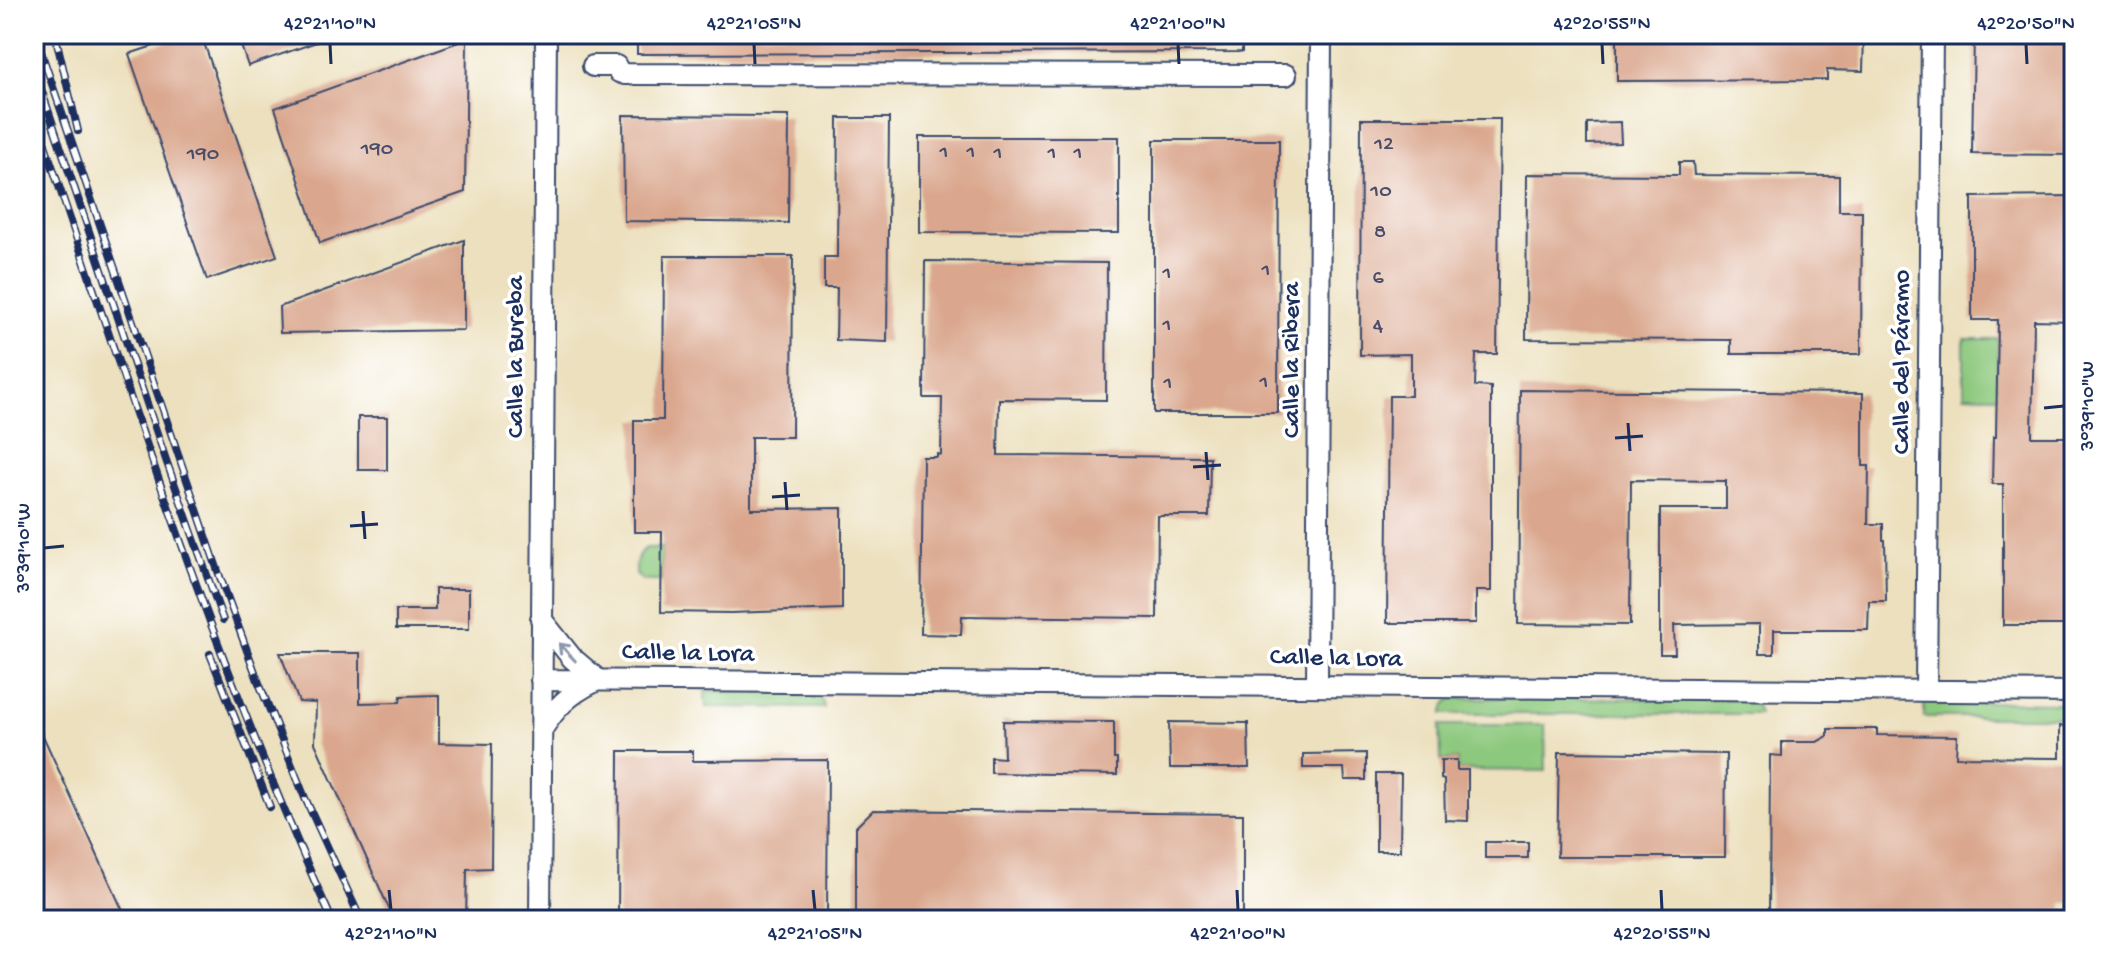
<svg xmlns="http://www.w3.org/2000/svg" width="2108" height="954" viewBox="0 0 2108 954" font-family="'Gochi Hand',sans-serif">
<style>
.green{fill:#8cc87d;stroke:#547c6e;stroke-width:2}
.building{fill:#daa78e}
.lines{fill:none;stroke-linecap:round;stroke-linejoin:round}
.minor-casing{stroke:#3a4a6c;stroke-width:24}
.minor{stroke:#fff;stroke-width:20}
.rail-casing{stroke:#1b2f5e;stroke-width:8}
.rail{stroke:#fff;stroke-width:5;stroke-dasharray:15;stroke-linecap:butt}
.oneway{stroke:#8d97ae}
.ticks{fill:none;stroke:#1b2f5e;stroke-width:3}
.labels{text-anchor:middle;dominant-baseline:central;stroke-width:7;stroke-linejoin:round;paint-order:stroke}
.number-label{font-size:22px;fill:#4b4d6a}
.street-label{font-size:26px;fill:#1b2f5e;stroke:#fff}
.neatline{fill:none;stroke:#1b2f5e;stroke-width:3}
.ticks-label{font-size:20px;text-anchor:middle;fill:#1b2f5e}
</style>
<rect width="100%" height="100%" fill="#fff"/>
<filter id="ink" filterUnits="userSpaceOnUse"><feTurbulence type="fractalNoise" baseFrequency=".0125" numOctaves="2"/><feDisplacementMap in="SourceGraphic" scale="16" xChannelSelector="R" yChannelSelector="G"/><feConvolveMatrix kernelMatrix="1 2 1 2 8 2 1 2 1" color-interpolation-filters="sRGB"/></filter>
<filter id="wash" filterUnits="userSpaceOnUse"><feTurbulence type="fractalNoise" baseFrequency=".006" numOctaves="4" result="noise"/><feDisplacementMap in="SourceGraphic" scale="32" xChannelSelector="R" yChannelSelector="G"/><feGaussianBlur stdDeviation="1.8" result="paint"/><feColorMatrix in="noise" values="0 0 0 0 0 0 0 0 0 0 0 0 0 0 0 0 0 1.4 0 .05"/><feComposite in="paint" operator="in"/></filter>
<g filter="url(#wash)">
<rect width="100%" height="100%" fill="#ece0be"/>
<path class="green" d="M1964 339H1998L1997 396 1964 395Z
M647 548H662L661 581H644L636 575C636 563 635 554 647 548Z
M705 691 810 692C819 695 823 698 824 708L706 707Z
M1454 698 1748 699 1755 703 1759 714H1443C1443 705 1447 701 1454 698Z
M1924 701 2058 703 2065 708 2071 717H1924Z
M1440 725H1545L1546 771 1457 770V760H1441Z"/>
<g id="blocks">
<path class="building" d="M190 34H201L277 256 207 280 129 54Z
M237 34H333L334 36 248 66Z
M637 34H1242V52L637 54Z
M1617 34H1864L1863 71 1827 70V80L1617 81Z
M1974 34H2074V155L1972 154Z
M467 39 465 192 320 243 275 108Z
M623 115 789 116 788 223 624 221Z
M838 118H889L887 342 836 340 837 288H824V257H837Z
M1361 119H1500L1497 354H1476L1475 386 1491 387V591H1476V623H1387L1389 396H1411V354L1360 355Z
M1620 122 1621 143 1587 144V123Z
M919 137H1119V233L919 232Z
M1154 140H1279L1278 413H1154Z
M1679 162H1693L1694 175 1839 176V211H1862L1861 354H1731V340L1526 339 1527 174 1679 175Z
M2074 196V321L2034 320 2032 437H2074V625H2003V484H1992L1993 437H1996L1998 320H1972V197Z
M464 240V330L280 333 279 307Z
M664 256H793L792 437H751V509L842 508V609L731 613 661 612 662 532H634V420H663Z
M925 261 1107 263 1106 400 999 399 998 455 1210 457 1209 516H1158L1157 618 962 616 961 635 921 634 923 457H937V454L941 455 942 398H924Z
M1520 390 1863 393V466H1869L1868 524H1883V540H1885L1886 601H1869L1868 630H1774V654H1759V624L1674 625 1675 654H1660V509H1726V481L1631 480 1630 625 1518 624Z
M358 417H387V470H358Z
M435 589H469V629H396V610H435Z
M280 653H360V703L400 702 401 696 439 695V743L492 744 491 868 467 869 466 920H394L315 743 316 703 299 702Z
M34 716 127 920H34Z
M1003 721 1114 722V759H1117V775L991 773V757L1004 758Z
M1169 722 1248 723 1249 768H1170Z
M2060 726H2074V903H2062V920H1769L1770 755 1782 756V742H1817L1828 736V729H1877V735L1957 736 1956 757 2060 758Z
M619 751H693V761L828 760 827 920H618Z
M1559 752 1726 754 1725 857H1557Z
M1366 753V780H1345L1344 768H1303V754Z
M1441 760H1457V770H1468V821L1445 820 1444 780 1441 779Z
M1376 774H1401L1400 851H1376Z
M873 810 1243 814V920H856V827Z
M1485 842H1528V858H1485Z"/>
</g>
</g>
<g filter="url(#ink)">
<use href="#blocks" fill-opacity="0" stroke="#3a4a6c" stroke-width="2"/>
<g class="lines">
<g class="minor-casing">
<path id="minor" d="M593 66H616L619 72 625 74 1286 75
M541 619 572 658 598 680
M541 680 2074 692
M1317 685 1321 34
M1926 690 1932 34
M541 731C555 708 569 694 594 682
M540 920 546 34"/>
</g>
<use href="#minor" class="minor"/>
<g class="rail-casing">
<path id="rail" d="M35 34 220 577 259 683 305 798 361 920
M55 34 78 131
M34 68 166 460 223 620
M34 112C126 384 213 658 332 920
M210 654 270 807"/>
</g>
<use href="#rail" class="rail"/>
</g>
<defs><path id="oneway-shaft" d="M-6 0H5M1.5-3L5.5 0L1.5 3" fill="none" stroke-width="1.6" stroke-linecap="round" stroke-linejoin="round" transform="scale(2)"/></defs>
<use class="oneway" href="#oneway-shaft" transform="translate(567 652) rotate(-133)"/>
</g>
<path class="ticks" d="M330 44 331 64M754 44 755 64M1178 44 1179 64M1602 44 1603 64M2026 44 2027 64M2044 408 2064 406M1628 423 1630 451M1615 438 1643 436M1206 452 1208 480M1193 467 1221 465M785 482 787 510M772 497 800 495M363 511 365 539M350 526 378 524M44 548 64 546M389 890 391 910M813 890 815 910M1237 890 1238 910M1661 890 1662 910"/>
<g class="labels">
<g class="number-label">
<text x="1384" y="145">12</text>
<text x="377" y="150">190</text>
<text x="944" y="153">1</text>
<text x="971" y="153">1</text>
<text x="998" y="154">1</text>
<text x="1052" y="154">1</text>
<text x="1078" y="154">1</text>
<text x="203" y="155">190</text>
<text x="1381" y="192">10</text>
<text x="1380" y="233">8</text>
<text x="1266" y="271">1</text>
<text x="1167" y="274">1</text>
<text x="1378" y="279">6</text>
<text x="1167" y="326">1</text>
<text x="1378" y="327">4</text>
<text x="1264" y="383">1</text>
<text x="1168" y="384">1</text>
</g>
<g class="street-label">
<text transform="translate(517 357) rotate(-90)">Calle la Bureba</text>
<text transform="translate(1293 360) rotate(-90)">Calle la Ribera</text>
<text transform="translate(1903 362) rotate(-90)">Calle del Páramo</text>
<text transform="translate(688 655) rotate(1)">Calle la Lora</text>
<text transform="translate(1336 660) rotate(1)">Calle la Lora</text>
</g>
</g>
<rect width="2108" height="954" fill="none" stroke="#fff" stroke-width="88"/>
<rect x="44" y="44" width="2020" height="866" class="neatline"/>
<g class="ticks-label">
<text x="330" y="29">42°21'10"N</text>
<text x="754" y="29">42°21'05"N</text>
<text x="1178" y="29">42°21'00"N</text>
<text x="1602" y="29">42°20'55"N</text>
<text x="2026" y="29">42°20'50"N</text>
<text transform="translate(2086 406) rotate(-90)" y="7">3°39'10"W</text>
<text transform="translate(22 548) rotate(-90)" y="7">3°39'10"W</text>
<text x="391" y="939">42°21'10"N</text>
<text x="815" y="939">42°21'05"N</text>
<text x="1238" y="939">42°21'00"N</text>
<text x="1662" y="939">42°20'55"N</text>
</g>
</svg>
